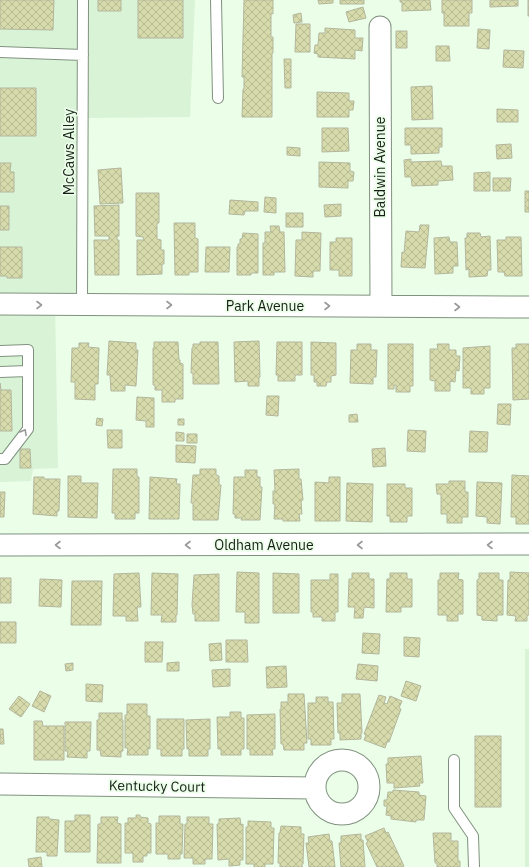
<svg xmlns="http://www.w3.org/2000/svg" width="529" height="867" viewBox="0 0 529 867" font-family="'IBM Plex Sans',sans-serif">
<style>
.built{fill:#d9f3d7}
.building{fill:url(#building-cross-hatch);stroke:#b3b69c}
.lines{fill:none;stroke-linecap:round;stroke-linejoin:round}
.lane-casing{stroke:#80927f;stroke-width:12}
.street-casing{stroke:#80927f;stroke-width:23}
.lane{stroke:#fff;stroke-width:10}
.street{stroke:#fff;stroke-width:21}
.oneway{stroke:#979a97}
.labels{text-anchor:middle;dominant-baseline:central;stroke-width:3.5;stroke-linejoin:round;paint-order:stroke}
.street-label{font-size:14px;fill:#171e17;stroke:#eafee8}
</style>
<defs>
<pattern id="building-cross-hatch" width="8" height="8" patternUnits="userSpaceOnUse"><rect width="8" height="8" fill="#d7dbac"/><path d="M0 0l8 8M0 8l8-8" fill="none" stroke="#b8bc93"/></pattern>
</defs>
<rect width="100%" height="100%" fill="#eafee8"/>
<path class="built" d="M0 0H195L190 117 83 118 82 305H55L58 468 33 469 31 481 0 482Z
M525 649H529V867H525Z"/>
<path class="building" d="M0 0H54L53 30 0 29Z
M98 0H121V11H98Z
M138 0H183V38H138Z
M244 0H273V14L271 13V37H273V53H272V117H242L243 89H244V77H242Z
M318 0H333V3L319 4Z
M340 0H364V4H340Z
M400 0H430L431 10 402 11V2H400Z
M442 0H472V13H469V26H444V13H442Z
M490 0H518V6L490 7Z
M528 0H529V16H528Z
M363 7 366 18 349 22 346 12Z
M301 13 302 22 294 23 293 15Z
M296 24H310V52H295Z
M325 28 355 30V38H363L362 51 355 50V59L318 57V54L314 53 315 45H318L319 33H325Z
M478 29 490 30 489 49 477 48Z
M396 31H407V48H396Z
M436 46H449L450 61H436Z
M504 50 524 51 523 68 503 67Z
M284 59H291V88H285Z
M432 86 433 119 412 120 411 87Z
M0 88H36V136H0Z
M317 92 349 93V101H354L353 110H349V117H317Z
M497 109 518 110V122H497Z
M322 128H348L349 151 322 152Z
M405 128H442V147H439V153L411 154V145H405Z
M511 144 512 158 497 159 496 145Z
M287 147 300 148V156L287 155Z
M411 159V162L441 161 442 166H452L453 180 438 181V185L412 186 411 177H405L404 160Z
M319 162 350 163V171L354 172 353 181H348V188L319 187Z
M0 163H11L10 172H14V192H0Z
M121 168 123 203 100 204 98 170Z
M490 172V191H474V173Z
M493 178H511L510 191H493Z
M525 191H529V212H525Z
M136 193H159V223H157V239L161 240V250H164V264H162V274L137 275V240H144L143 237 136 236Z
M265 197 276 198V213L264 212Z
M230 200 258 202V211H245L244 215 229 214Z
M341 204V216L325 217 324 205Z
M119 205V236H117V240H119V275H95L94 240H109V236H95L94 206Z
M0 206H9V230H0Z
M286 213H303V227H286Z
M174 223H195V238L198 239V272H189V275H175Z
M420 225H429L425 268 401 267 402 252 404 253 406 231 419 232Z
M270 226H279L280 232H284L285 272H274V275H263V243H265V232H271Z
M302 232 321 233 320 271H313V277L295 276 296 240H302Z
M243 233 258 234V273H251V275H237V247H238V244H240V239H242Z
M467 233H480L481 237 490 236 491 270H488L487 276 469 277V269L466 270 465 238H467Z
M449 237 450 242H457L458 266H453V273L435 274 434 238Z
M506 237H521L522 276H505L504 272H498L497 240H506Z
M336 238H352V276H339V270H330V242H336Z
M0 247H22V278H7V276H0Z
M206 247H230L229 272H205Z
M109 341 136 343V350H138L136 386 125 385V391H111L110 375H107Z
M259 341 260 377H259V386H248V381L235 382 234 342Z
M154 342H178L179 360H180V363L183 364V399H175V402H162V390H155V385H153V348H154Z
M200 342H218L219 384H193V373H191L192 348H193V344H200Z
M277 342H302V375H295V381H278V375H276Z
M311 342 336 343V375L331 376V382H327L326 386H317V382H314V375H311Z
M79 343H89L88 347 99 348 98 384H95V400L75 399V382H71L72 348H79Z
M357 344H371V350H377L376 377H373V384L350 383 351 350H357Z
M388 344H413V386H410V392H396V385H394V389H388Z
M437 344H449V350H456V356H460L459 371 456 370 455 382 450 381V391H435V381L430 380V349H438Z
M516 344H529V399L513 400 512 348H516Z
M490 346V388H484V394H471V388H463V348Z
M0 383 1 390H11L12 431H0Z
M267 396H279L278 416 266 415Z
M137 397 154 398V427H146V421L136 420Z
M498 404H511L510 425 497 424Z
M357 414 358 422H349V415Z
M97 418 103 419 102 426 96 425Z
M178 419H184V425H178Z
M107 430H122V448H108Z
M408 430 426 431 425 452 407 451Z
M470 431 488 432 487 452H469Z
M176 432 184 433V441H176Z
M187 434H197V443H187Z
M176 445 196 446 195 463 176 462Z
M385 448 386 466 373 467 372 449Z
M20 449H30L31 468H20Z
M113 469H137V477H139V513H135V519H115V513H112Z
M200 469H216V475L219 476V485H221L218 520H193V503H191L193 475H200Z
M299 469V479H301L303 500 301 501 302 514H299L300 521H283V519H274L275 504H273V491H275L274 470Z
M245 470H257V477H260V487H262L260 520H241L242 518H235V514H233L234 477H245Z
M512 475 529 476V524H516V517H511Z
M68 476H81V483H98L97 518 68 517Z
M34 477H44V479H60L59 511H57V516L33 514Z
M150 477 177 479 176 484H180L179 519H149Z
M329 477H340V521H315V482L329 483Z
M449 481H465V492H468V517H462V523H447V514H441V494H437L436 484H449Z
M477 482 502 483 500 524 487 523V517L476 516Z
M347 483 373 484 372 522 346 521Z
M387 484H405V488H412V516H407V522H390V516H387Z
M0 492H5L4 517H0Z
M237 572 259 573V623H245V612H236Z
M510 572 529 573V615H527V621H515L516 616 507 615 508 580H510Z
M139 573 141 607H137L138 621H126V616H113L114 574Z
M152 573 178 574 177 615H176V622H161L162 615H151Z
M273 573 299 574V613H273Z
M352 573H369V579H374V608L364 607 363 618H354L355 607H348L349 579H352Z
M390 573H407V579H412V607H401V612H386L387 579H390Z
M440 573H459L458 579 463 580V614H458V621H447V615H438V580H440Z
M479 573H499V580H503V615H497V621L482 620V616L477 615V580L479 579Z
M219 574V621H195V614H193L192 605 194 575Z
M330 574H338V612H335V621H322V617H313V612H311V580H330Z
M0 578H11V603H0Z
M40 579 62 580 61 607 39 606Z
M72 581H102L101 625H71Z
M0 622H16V643H0Z
M363 633 380 634 379 654 362 653Z
M404 637 420 638 419 657 404 656Z
M226 640H247L248 662H226Z
M145 642H163L162 662H145Z
M221 643 222 660 210 661 209 644Z
M179 662V671H167V663Z
M73 663V670L66 671 65 664Z
M358 664 378 666 377 681 356 679Z
M286 666 287 687 267 688 266 667Z
M230 669V686L213 687 212 670Z
M406 681 421 686 416 701 401 696Z
M86 684 103 685 102 702 86 701Z
M40 691 51 696 44 712 32 706Z
M288 694H304L307 743H304V750H284L283 744H281L280 709H281V702H288Z
M342 694H360L362 733H361V739L340 740V733H338L337 703H342Z
M379 695 386 697 384 703 387 704 390 696 402 701 399 708 401 709 389 742H387L385 748 364 740 366 735 364 734Z
M19 696 30 704 21 717 9 709Z
M316 697H328V702H333L334 739H331V745H311V739H308V703H316Z
M127 704H147V716H150V749L148 748V755H127L128 748H125V715H127Z
M230 712H241V718H244V749H241V755H221V749H218L217 717H230Z
M99 713H122V720H123V751H121V757L101 756 100 750H97V720H99Z
M275 714V749H272L273 755H250V749H247V715Z
M157 719H184V749H182V756H161V749H157Z
M210 719V749H208V756H189V749H187L186 720Z
M34 721H42L43 726H64V760H34Z
M65 722H91L90 751H87V758L67 757 68 751H65Z
M0 729H3L4 744H0Z
M475 736H501V807H475Z
M421 756 423 783H419L420 786 394 788V783H387L386 764H388V758Z
M393 790 419 792V795L426 796 424 820H416V822L391 819V816L386 815 387 806H384V800H387L388 792H393Z
M75 815H90V852H65V821H75Z
M136 815H140V817L148 818V823L151 824V853H147V856H143V862H133V853H125V823H128V818H136Z
M159 816H180V824H183L182 854H180V859H168V854H156V823H159Z
M37 817H49V819L59 820 57 856H47V852H36Z
M101 817H118L117 823 121 824V863H97L98 824H101Z
M187 817H209V824H213L212 859H205V864H193V858H184L185 824H187Z
M240 818 241 825 243 824V860H240V865L229 866V859L218 860 217 824H219V819Z
M248 821 271 822V828H274L273 864H265V867H254V864H246V827H248Z
M281 826 301 827V834H304L303 864H302V867H280V863H278L279 833H280Z
M384 828 386 833 388 832 404 866 402 867H377L366 843 368 842 365 836Z
M433 833H451V841H458V861H460V867H437V863H435Z
M329 834 330 841H332L335 867H309L306 843H309L308 837Z
M361 834V840H363L365 867H341L339 843H341V836Z
M41 857 42 867H29L28 859Z"/>
<g class="lines">
<g class="lane-casing">
<path id="lane" d="M216 0 218 98
M0 52 83 55
M82 305 83 0
M0 351 28 350V429L5 459H0
M0 372 28 371
M454 760V808L473 836 474 867"/>
</g>
<g class="street-casing">
<path id="street" d="M380 27 381 306
M0 304 529 307
M0 545 529 544
M315 787a27 27 0 1 1 54 0a27 27 0 1 1-54 0Z
M0 784 315 788"/>
</g>
<use href="#lane" class="lane"/>
<use href="#street" class="street"/>
</g>
<defs><path id="oneway-chevron" d="M-2-3.5L2.5 0L-2 3.5" fill="none" stroke-width="1.6" stroke-linecap="round" stroke-linejoin="round"/></defs>
<g class="oneway">
<use href="#oneway-chevron" transform="translate(39 305)"/>
<use href="#oneway-chevron" transform="translate(169 305)"/>
<use href="#oneway-chevron" transform="translate(327 306)"/>
<use href="#oneway-chevron" transform="translate(457 307)"/>
<use href="#oneway-chevron" transform="translate(24 432) rotate(-61)"/>
<use href="#oneway-chevron" transform="translate(58 545) rotate(180)"/>
<use href="#oneway-chevron" transform="translate(188 545) rotate(180)"/>
<use href="#oneway-chevron" transform="translate(360 545) rotate(180)"/>
<use href="#oneway-chevron" transform="translate(490 545) rotate(180)"/>
</g>
<g class="labels">
<g class="street-label">
<text transform="translate(69 152) rotate(-90)">McCaws Alley</text>
<text transform="translate(380 167) rotate(-90)">Baldwin Avenue</text>
<text x="265" y="306">Park Avenue</text>
<text x="264" y="545">Oldham Avenue</text>
<text transform="translate(157 786) rotate(1)">Kentucky Court</text>
</g>
</g>
</svg>
